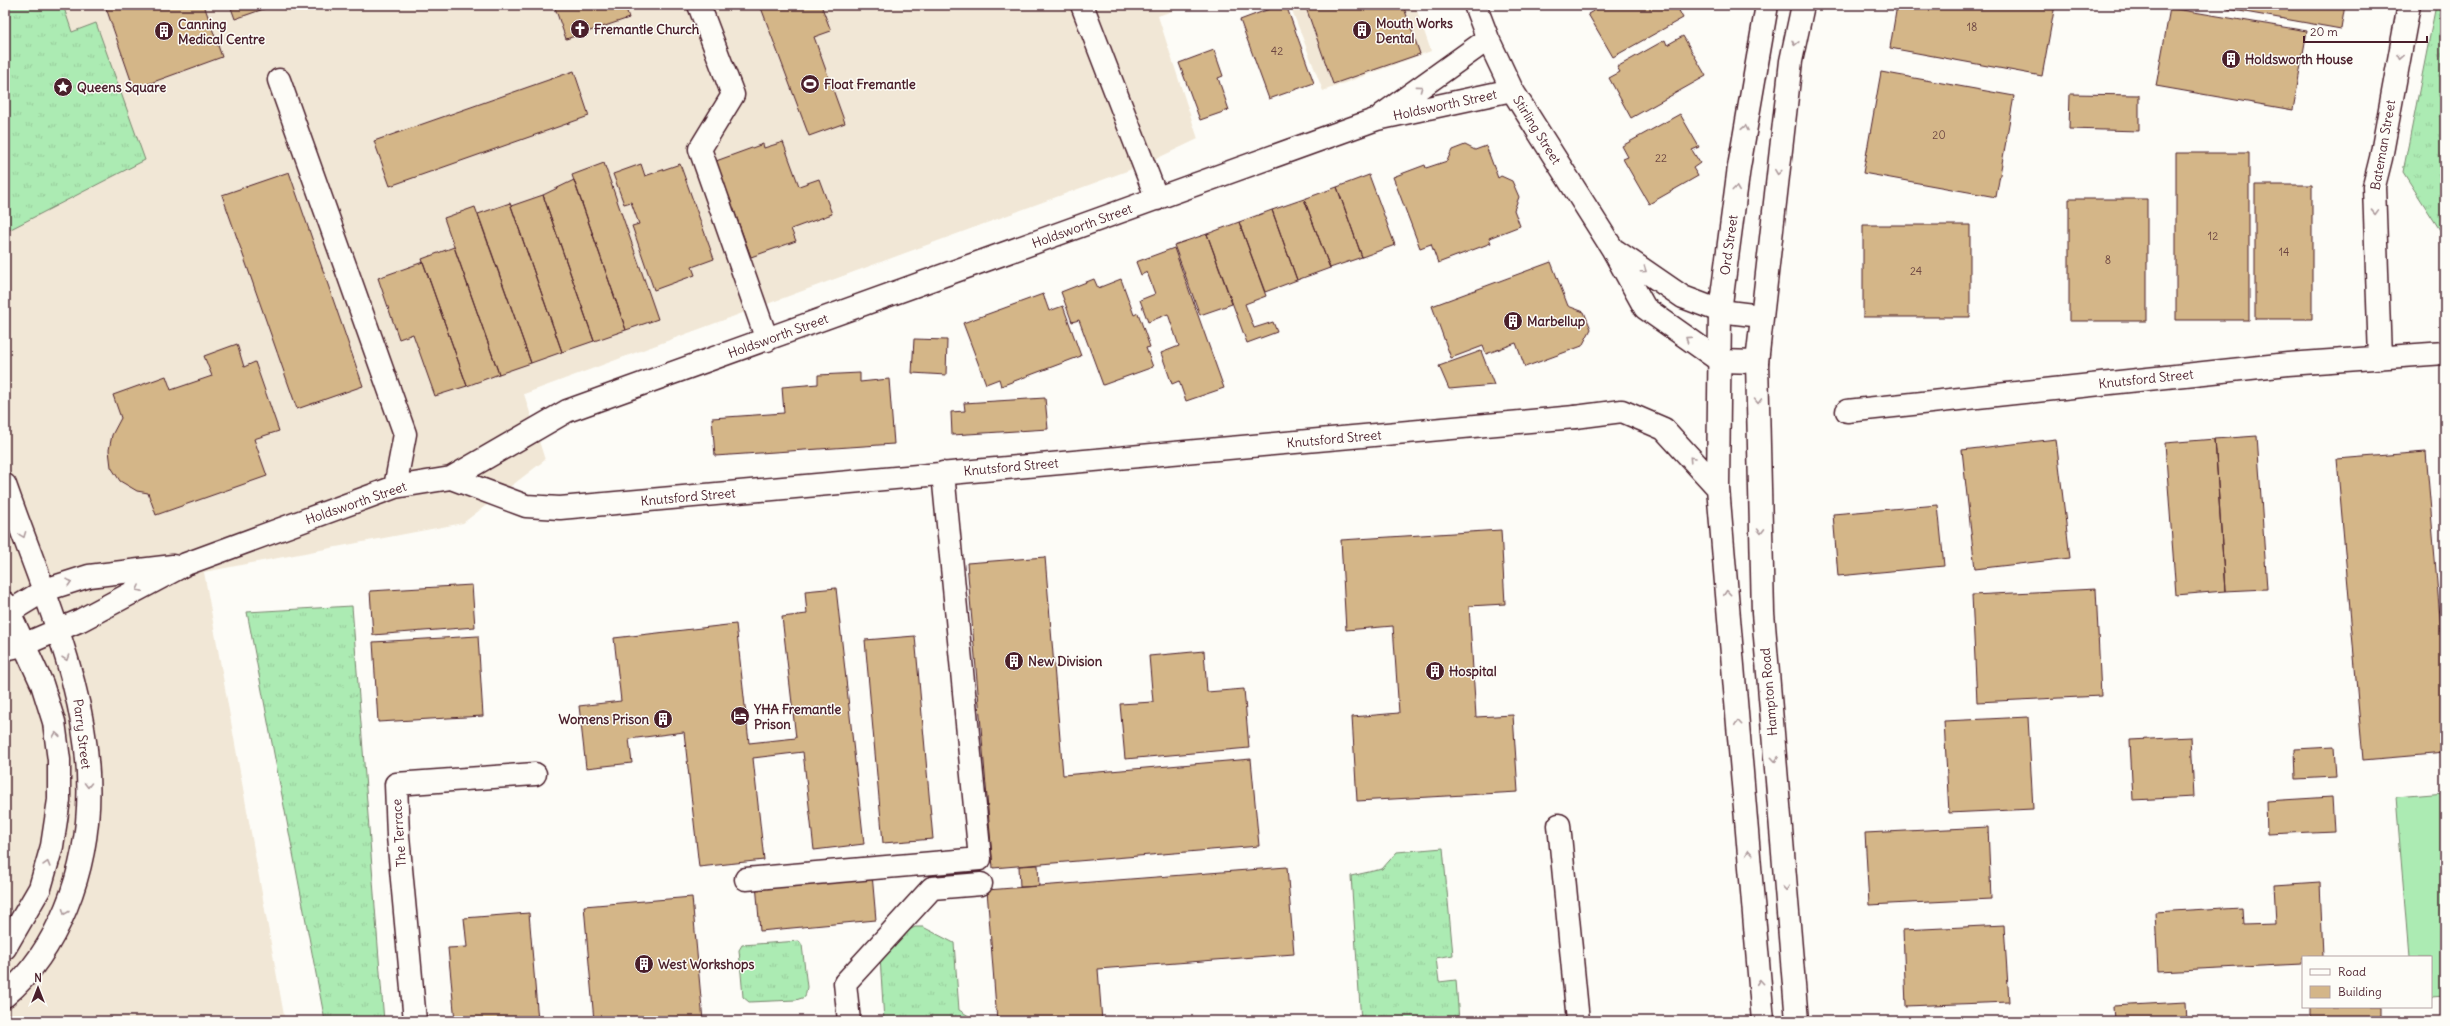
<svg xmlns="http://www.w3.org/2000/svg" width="2450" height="1026" viewBox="0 0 2450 1026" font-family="Delius,sans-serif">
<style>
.built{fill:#f1e7d6}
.grass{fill:url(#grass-tufts);stroke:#7b856f}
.pitch{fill:#acebb3;stroke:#7b856f}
.building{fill:#d4b688;stroke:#4a1f2b}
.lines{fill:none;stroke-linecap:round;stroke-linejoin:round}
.minor-casing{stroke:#4a1f2b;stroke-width:25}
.major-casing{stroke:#4a1f2b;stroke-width:25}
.minor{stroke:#fdfcf7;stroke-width:22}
.major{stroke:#fdfcf7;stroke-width:22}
.oneway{stroke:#ac999b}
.labels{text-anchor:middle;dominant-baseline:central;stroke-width:3;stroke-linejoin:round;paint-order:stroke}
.number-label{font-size:11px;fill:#6c4542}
.poi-label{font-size:13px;font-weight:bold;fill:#4a1f2b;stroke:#fdfcf7;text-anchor:start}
.street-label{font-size:13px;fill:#4a1f2b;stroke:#fdfcf7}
</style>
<defs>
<pattern id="grass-tufts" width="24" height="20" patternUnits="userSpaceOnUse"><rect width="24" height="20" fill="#acebb3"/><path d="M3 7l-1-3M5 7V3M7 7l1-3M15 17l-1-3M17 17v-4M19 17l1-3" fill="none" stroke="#96c99a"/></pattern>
</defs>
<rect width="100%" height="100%" fill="#fdfcf7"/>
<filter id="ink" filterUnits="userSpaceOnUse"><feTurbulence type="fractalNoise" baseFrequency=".025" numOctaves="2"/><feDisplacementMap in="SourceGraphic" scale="8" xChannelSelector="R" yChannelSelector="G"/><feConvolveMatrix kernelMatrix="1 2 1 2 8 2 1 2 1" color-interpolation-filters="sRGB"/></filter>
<g filter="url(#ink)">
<path class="built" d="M5 5H1189L1158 16 1198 139 1143 165 524 394 545 460 463 523 204 572 285 1021H5Z
M1290 5H1415L1431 51 1323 91Z"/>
<path class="grass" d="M5 5H71L64 8 72 32 96 23 145 160 5 232Z
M2436 5H2445V235L2440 230 2403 172Z
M352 606 380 972 384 1021H325L247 612Z
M1443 848 1453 955 1436 958 1439 982 1456 980 1459 1021H1361L1351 876 1382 869 1397 852Z
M915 927H923L954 943 959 1010 977 1021H884L880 957 903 933Z
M799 941 802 945 807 987 805 997 796 1000 749 1002 743 997 739 950 742 945Z"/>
<path class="pitch" d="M2445 793V996L2431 997V957H2409L2396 797Z"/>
<path class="building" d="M105 5H204L222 57 134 89Z
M230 5H275L235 19Z
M554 5H625L629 18 566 39Z
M760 5H821L831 31 814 37 845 123 809 136Z
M1280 5H1286L1314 83 1269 99 1240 20Z
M1305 5H1403L1420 54 1333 84Z
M1604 5H1676L1683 18 1613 57 1588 14Z
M1897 5H2055L2042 76 1890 48Z
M2229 5H2345L2341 29 2228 9Z
M2170 8 2307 31 2293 110 2156 86Z
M1683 36 1706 76 1631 118 1609 78 1620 72 1617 67 1665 40 1667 45Z
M1214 50 1223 76 1218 78 1229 110 1200 120 1179 63Z
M574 71 589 116 390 186 374 141Z
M1881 72 2014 96 1996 197 1863 173Z
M2070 94 2139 95V131L2069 129Z
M1680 114 1699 147 1692 150 1700 163 1693 168 1698 176 1649 204 1623 159 1628 157 1622 146Z
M783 142 799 186 819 179 832 214 791 229 796 241 751 257 716 161 763 144 764 148Z
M1465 145 1475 150 1486 146 1498 178 1501 176 1512 181 1519 197 1514 210 1520 226 1489 238 1491 243 1438 263 1431 244 1420 248 1393 177 1425 165 1426 168 1447 161 1452 150Z
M2176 153H2249V320H2176Z
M604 163 658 319 626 330 572 175Z
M641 164 645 176 680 164 714 259 692 267 695 275 654 290 632 226 639 224 631 202 624 204 613 174Z
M289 172 363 386 297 409 222 195Z
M1369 175 1395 245 1362 257 1337 187Z
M574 180 626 330 594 341 543 195Z
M2255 185H2312V319H2255Z
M1337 187 1362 257 1330 268 1304 199Z
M543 195 594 341 562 352 511 206Z
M1304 199 1330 268 1297 280 1272 210Z
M2069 199H2147V321H2069Z
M510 203 562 352 531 363 478 214Z
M475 207 531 363 499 374 444 218Z
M1272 210 1297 280 1265 292 1239 222Z
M1239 222 1266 296 1245 304 1254 328 1273 322 1277 332 1247 343 1207 234Z
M1863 225H1970V317H1863Z
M1207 234 1232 304 1200 315 1174 245Z
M454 247 499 374 467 386 422 259Z
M1174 248 1224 388 1186 401 1179 381 1172 384 1161 353 1179 346 1168 314 1148 322 1140 300 1155 294 1147 272 1141 275 1136 262Z
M423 262 467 386 435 396 413 334 399 339 378 278Z
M1551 262 1568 306 1584 312 1591 329 1582 346 1525 367 1516 343 1486 354 1483 346 1451 358 1432 306Z
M1094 279 1098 288 1121 279 1134 315 1138 313 1150 347 1146 348 1153 367 1103 385 1079 320 1072 322 1061 292Z
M1043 294 1049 311 1063 306 1081 356 1001 386 999 379 986 384 963 323Z
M914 339 947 340 946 375 912 373Z
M237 344 244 367 255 362 279 431 254 439 267 476 156 515 148 493 137 491 120 481 111 467 109 450 112 435 121 418 113 395 166 376 171 390 212 376 204 356Z
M1481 351 1494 385 1449 389 1439 366Z
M860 373V382L889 379 894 444 715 456 712 418 784 413 782 387 818 384V375Z
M1045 398 1048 429 952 435 951 412 965 411 964 403Z
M2257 436 2267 589 2225 591 2215 439Z
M2056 439 2070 558 1975 569 1962 450Z
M2215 439 2225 591 2176 595 2165 443Z
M2426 452 2445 678V753L2363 760 2337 459Z
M1938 505 1944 566 1838 576 1833 514Z
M1501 530 1505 604 1469 606 1476 717 1513 715 1518 792 1357 801 1352 717 1399 713 1393 626 1346 630 1341 540Z
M1045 557 1063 775 1251 759 1259 846 993 868 967 563Z
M472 585 475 627 373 635 370 591Z
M836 588 864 844 814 850 803 752 753 758 764 860 699 867 684 732 629 739 632 763 586 768 579 706 621 701 614 638 736 624 749 743 796 738 782 617 807 614 805 591Z
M2096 589 2101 696 1977 702 1972 595Z
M478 636 483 716 378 722 373 642Z
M915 636 933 839 883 843 865 640Z
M1204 651 1207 692 1244 689 1249 748 1125 759 1120 704 1153 702 1149 656Z
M2028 717 2033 809 1949 813 1944 721Z
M2191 737 2194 797 2133 800 2130 740Z
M2334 747 2336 777 2296 779 2295 749Z
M2332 797 2334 831 2267 834 2266 801Z
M1988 827 1991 899 1869 905 1865 833Z
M1038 865 1039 886 1020 887 1019 866Z
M1287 867 1294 954 1098 969 1102 1021H997L987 890Z
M872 874 876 920 760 931 756 884Z
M2320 882 2323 957H2303V964L2158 971 2155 912 2242 907 2243 925 2276 924 2274 885Z
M692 897 703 1021H594L584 906Z
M529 913 538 1021H455L448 948 467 947 464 918Z
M2004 925 2009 1002 1906 1006 1903 930Z
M2185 1002 2186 1021H2114L2113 1006Z
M2311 1007H2381V1021H2311Z"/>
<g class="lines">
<g class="minor-casing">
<path id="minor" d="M699 5 733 95 700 149 767 340
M1082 5 1157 199
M1475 5 1488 39 1512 90 1612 248 1645 308 1720 361 1757 362
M279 80 405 434 395 487
M1382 115 1488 39
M1616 251 1683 297 1720 311 1761 316
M2380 358 2374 186 2381 158 2409 5
M1847 411 2288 364 2445 353
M451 478 526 506 560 508 1575 417
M5 485C53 622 126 762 66 908 52 942 33 972 5 996
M5 603 42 684 54 722 59 760V800L52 846 40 888 5 948
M9 612 45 590 89 576 173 566
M5 649 23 645 81 620 186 564 395 487 451 478 567 411 1377 119 1512 90
M1559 825 1578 1021
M746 879 980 859 943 473
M415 1021 398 836 396 784 535 774
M849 1021 845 983 932 888 981 884"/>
</g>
<g class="major-casing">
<path id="major" d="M1575 417 1622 411 1664 429 1718 488
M1763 1021 1718 488 1720 311 1739 167 1767 5
M1797 1021 1763 613 1757 362 1791 61 1803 5"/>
</g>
<use href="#minor" class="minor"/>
<use href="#major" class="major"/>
</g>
<defs><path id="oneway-chevron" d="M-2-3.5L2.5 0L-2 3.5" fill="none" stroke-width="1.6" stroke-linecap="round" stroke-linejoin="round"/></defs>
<g class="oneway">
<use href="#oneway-chevron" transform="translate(1795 43) rotate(103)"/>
<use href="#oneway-chevron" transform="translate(2400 57) rotate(100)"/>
<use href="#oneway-chevron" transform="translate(1420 88) rotate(-36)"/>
<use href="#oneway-chevron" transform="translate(1745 128) rotate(-80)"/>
<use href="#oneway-chevron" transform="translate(1778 172) rotate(97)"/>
<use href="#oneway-chevron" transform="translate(1736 189) rotate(-83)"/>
<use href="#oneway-chevron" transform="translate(2375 212) rotate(88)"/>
<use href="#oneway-chevron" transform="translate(1644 270) rotate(35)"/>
<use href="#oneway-chevron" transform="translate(1688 339) rotate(-146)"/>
<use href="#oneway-chevron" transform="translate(1758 401) rotate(89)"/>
<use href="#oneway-chevron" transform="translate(1692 459) rotate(-133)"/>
<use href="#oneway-chevron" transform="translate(1761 531) rotate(89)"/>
<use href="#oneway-chevron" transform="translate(23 535) rotate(69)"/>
<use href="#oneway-chevron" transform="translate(69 582) rotate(-17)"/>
<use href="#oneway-chevron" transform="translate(139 589) rotate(152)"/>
<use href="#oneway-chevron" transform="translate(1727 593) rotate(-95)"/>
<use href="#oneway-chevron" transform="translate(66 658) rotate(71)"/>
<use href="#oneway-chevron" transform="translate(1738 723) rotate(-95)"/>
<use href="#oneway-chevron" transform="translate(56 735) rotate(-99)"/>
<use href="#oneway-chevron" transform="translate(1775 759) rotate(85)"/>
<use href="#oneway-chevron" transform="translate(88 785) rotate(91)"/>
<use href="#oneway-chevron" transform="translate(1749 853) rotate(-95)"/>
<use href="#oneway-chevron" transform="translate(47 864) rotate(-74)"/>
<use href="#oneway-chevron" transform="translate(1786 888) rotate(85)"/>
<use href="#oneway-chevron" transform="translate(65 912) rotate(112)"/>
<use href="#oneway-chevron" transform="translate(1760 982) rotate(-95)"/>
</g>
</g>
<defs>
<g id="church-disc" transform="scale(1)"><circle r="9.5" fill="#4a1f2b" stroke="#fdfcf7"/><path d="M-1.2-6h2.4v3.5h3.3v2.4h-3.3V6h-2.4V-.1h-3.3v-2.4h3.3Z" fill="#fff"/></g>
<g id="building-disc" transform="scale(1)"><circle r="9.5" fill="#4a1f2b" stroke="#fdfcf7"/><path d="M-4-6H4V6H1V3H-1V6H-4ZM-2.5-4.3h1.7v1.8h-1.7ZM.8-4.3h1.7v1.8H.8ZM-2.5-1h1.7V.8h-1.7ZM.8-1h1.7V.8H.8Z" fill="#fff"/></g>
<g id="stadium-disc" transform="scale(1)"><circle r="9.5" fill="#4a1f2b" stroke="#fdfcf7"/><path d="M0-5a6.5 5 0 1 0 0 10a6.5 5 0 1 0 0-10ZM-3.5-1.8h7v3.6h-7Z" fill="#fff"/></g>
<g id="sight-disc" transform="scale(1)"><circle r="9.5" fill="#4a1f2b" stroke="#fdfcf7"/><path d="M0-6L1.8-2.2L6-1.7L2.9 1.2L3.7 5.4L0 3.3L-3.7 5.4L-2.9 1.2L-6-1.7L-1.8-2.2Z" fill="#fff"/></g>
<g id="hotel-disc" transform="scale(1)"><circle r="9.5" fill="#4a1f2b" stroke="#fdfcf7"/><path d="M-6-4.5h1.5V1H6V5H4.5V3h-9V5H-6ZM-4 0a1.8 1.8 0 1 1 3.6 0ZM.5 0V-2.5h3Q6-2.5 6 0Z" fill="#fff"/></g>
</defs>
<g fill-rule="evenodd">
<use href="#church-disc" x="580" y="29"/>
<use href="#building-disc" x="1362" y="30"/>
<use href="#building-disc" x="164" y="31"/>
<use href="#building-disc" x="2231" y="59"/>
<use href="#stadium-disc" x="810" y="84"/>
<use href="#sight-disc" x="63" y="87"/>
<use href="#building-disc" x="1513" y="321"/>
<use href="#building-disc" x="1014" y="661"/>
<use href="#building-disc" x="1435" y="671"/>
<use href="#hotel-disc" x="740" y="716"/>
<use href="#building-disc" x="663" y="719"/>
<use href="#building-disc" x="644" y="964"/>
</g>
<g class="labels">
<g class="number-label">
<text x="1972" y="27">18</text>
<text x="1277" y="51">42</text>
<text x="1939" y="135">20</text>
<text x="1661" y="158">22</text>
<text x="2213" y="236">12</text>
<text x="2284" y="252">14</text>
<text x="2108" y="260">8</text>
<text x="1916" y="271">24</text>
</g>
<g class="poi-label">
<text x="1376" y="23">Mouth Works<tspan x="1376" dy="15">Dental</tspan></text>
<text x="178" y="24">Canning<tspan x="178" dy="15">Medical Centre</tspan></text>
<text x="594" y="29">Fremantle Church</text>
<text x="2245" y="59">Holdsworth House</text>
<text x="824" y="84">Float Fremantle</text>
<text x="77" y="87">Queens Square</text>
<text x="1527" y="321">Marbellup</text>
<text x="1028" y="661">New Division</text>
<text x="1449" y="671">Hospital</text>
<text x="754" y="709">YHA Fremantle<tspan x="754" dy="15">Prison</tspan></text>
<text x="649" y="719" text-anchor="end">Womens Prison</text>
<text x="658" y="964">West Workshops</text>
</g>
<g class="street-label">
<text transform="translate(1445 105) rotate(-12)">Holdsworth Street</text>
<text transform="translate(1537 130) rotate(58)">Stirling Street</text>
<text transform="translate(2383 145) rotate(-80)">Bateman Street</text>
<text transform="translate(1082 226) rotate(-20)">Holdsworth Street</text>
<text transform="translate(1729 245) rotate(-82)">Ord Street</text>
<text transform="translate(778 336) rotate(-20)">Holdsworth Street</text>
<text transform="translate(2146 379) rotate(-6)">Knutsford Street</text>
<text transform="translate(1334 439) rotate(-5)">Knutsford Street</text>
<text transform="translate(1011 467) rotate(-5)">Knutsford Street</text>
<text transform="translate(688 497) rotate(-5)">Knutsford Street</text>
<text transform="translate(356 503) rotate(-19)">Holdsworth Street</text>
<text transform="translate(1769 692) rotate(-95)">Hampton Road</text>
<text transform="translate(82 734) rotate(83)">Parry Street</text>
<text transform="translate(399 833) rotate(-94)">The Terrace</text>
</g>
</g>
<rect width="2450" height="1026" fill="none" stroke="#fdfcf7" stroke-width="20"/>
<rect x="10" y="10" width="2430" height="1006" fill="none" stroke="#4a1f2b" stroke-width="1.5" filter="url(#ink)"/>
<rect x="2302" y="956" width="130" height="52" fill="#fdfcf7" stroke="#b5a4a5"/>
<rect x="2310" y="969" width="20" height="6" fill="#fdfcf7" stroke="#b5a4a5"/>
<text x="2338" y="976" font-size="12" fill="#4a1f2b">Road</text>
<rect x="2310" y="986" width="20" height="12" fill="#d4b688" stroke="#b5a4a5"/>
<text x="2338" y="996" font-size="12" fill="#4a1f2b">Building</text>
<g transform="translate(38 988)" stroke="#fdfcf7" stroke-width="3" paint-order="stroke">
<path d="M0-3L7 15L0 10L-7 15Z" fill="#4a1f2b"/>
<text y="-6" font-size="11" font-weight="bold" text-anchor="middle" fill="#4a1f2b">N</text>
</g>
<path d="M2304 36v6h123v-6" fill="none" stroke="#4a1f2b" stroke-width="2"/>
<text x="2310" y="36" font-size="12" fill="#4a1f2b" stroke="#fdfcf7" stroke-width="3" paint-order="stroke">20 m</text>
</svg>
